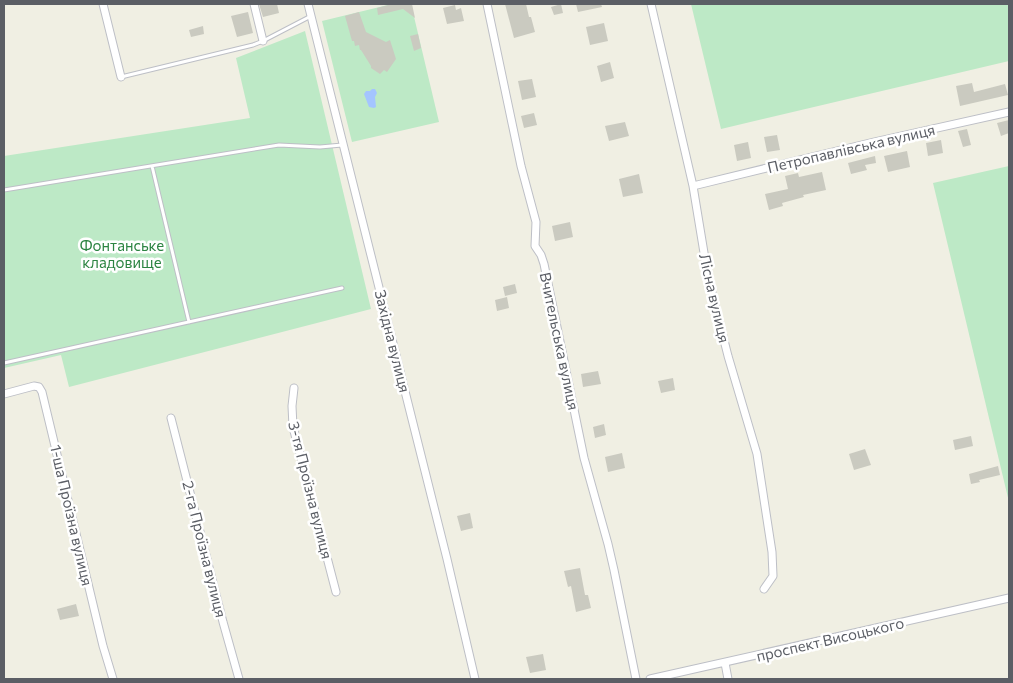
<svg xmlns="http://www.w3.org/2000/svg" width="1013" height="683" viewBox="0 0 1013 683" font-family="Commissioner,sans-serif">
<style>
.green{fill:#bde9c6}
.water{fill:#a4c5ff}
.building{fill:#cacac0}
.lines{fill:none;stroke-linecap:round;stroke-linejoin:round}
.service-casing{stroke:#bdbfc6;stroke-width:5}
.minor-casing{stroke:#bdbfc6;stroke-width:9}
.service{stroke:#fff;stroke-width:3}
.minor{stroke:#fff;stroke-width:7}
.labels{text-anchor:middle;dominant-baseline:central;stroke-width:5;stroke-linejoin:round;paint-order:stroke}
.street-label{font-size:15px;fill:#5b5e65;stroke:#fff}
.park-label{font-size:15px;fill:#2c8442;stroke:#fff}
</style>
<rect width="100%" height="100%" fill="#f0efe3"/>
<path class="green" d="M392 4H411L439 122 352 142 322 21Z
M691 4H1009V61L721 129Z
M305 31 371 309 69 387 61 355 4 368V156L250 118 236 58Z
M1009 166V502L933 183Z"/>
<path class="water" d="M372 89H375L377 93 375 97 376 107 374 108 369 107 364 94 366 91H370Z"/>
<path class="building" d="M259 4H277L279 13 263 17Z
M392 4H412L415 18 403 9 378 15 377 8Z
M505 4H526L529 17H531L535 32 514 38Z
M561 4 563 13 554 15 551 7Z
M576 4H601L602 7 578 12Z
M455 5 456 10 461 8 464 21 447 24 443 8Z
M248 12 253 33 237 37 231 16Z
M359 12 366 32 386 42 390 40 396 59 387 72 384 70 380 74 371 68V66L361 50H360L359 45 355 46 354 41H352L345 16Z
M604 23 608 41 590 45 586 27Z
M203 26 204 34 191 37 189 30Z
M418 34 421 48 414 51 410 36Z
M610 62 614 78 601 82 597 66Z
M532 79 536 97 522 100 518 81Z
M972 83 974 92 1005 84 1008 95 960 106 956 86Z
M534 113 537 125 524 128 521 116Z
M1009 120V133L1001 136 997 123Z
M625 122 629 136 609 141 605 126Z
M967 129 971 145 963 147 958 131Z
M777 135 780 150 767 152 764 137Z
M941 140 943 153 928 156 926 143Z
M748 142 751 158 737 161 734 145Z
M907 151 910 167 888 172 884 156Z
M875 156 876 163 865 165 867 170 851 174 848 163Z
M822 172 826 190 803 195 804 197 782 203 783 206 769 210 765 194 788 189 785 176 798 173 799 177Z
M639 174 643 193 623 197 619 179Z
M570 222 573 237 555 241 552 226Z
M515 284 517 293 505 296 503 287Z
M507 297 509 308 497 311 495 300Z
M598 371 601 384 583 387 581 374Z
M673 378 675 390 661 393 658 381Z
M604 424 606 435 595 438 593 427Z
M971 436 973 446 955 450 953 440Z
M865 449 871 465 854 470 849 454Z
M622 453 625 468 608 472 605 457Z
M998 466 1000 475 979 480 980 482 971 484 969 474Z
M470 513 473 528 461 531 457 516Z
M580 568 585 595H588L591 608 576 612 571 586 568 587 564 571Z
M76 604 79 616 60 620 57 609Z
M543 654 546 670 530 673 526 657Z"/>
<g class="lines">
<g class="service-casing">
<path id="service" d="M121 77 253 45 263 41 311 16
M152 166 189 322
M4 190 279 145 320 147 342 145
M4 363 342 288"/>
</g>
<g class="minor-casing">
<path id="minor" d="M103 4 121 77
M254 4 263 41
M308 4 447 559 475 679
M487 4 521 166 536 222 535 246 541 255 544 264 584 458 608 544 614 570 636 679
M651 4 693 186 708 277 728 356 757 454 772 552 773 576 764 589
M693 186 874 142 1009 112
M294 388 292 406 293 427 336 592
M4 394 34 386 39 387 42 392 103 646 113 679
M171 418 223 622 239 679
M725 663 728 679
M650 679 1009 598"/>
</g>
<use href="#service" class="service"/>
<use href="#minor" class="minor"/>
</g>
<g class="labels">
<g class="street-label">
<text transform="translate(851 148) rotate(-13)">Петропавлівська вулиця</text>
<text transform="translate(715 298) rotate(77)">Лісна вулиця</text>
<text transform="translate(393 341) rotate(76)">Західна вулиця</text>
<text transform="translate(560 341) rotate(78)">Вчительська вулиця</text>
<text transform="translate(311 490) rotate(76)">3-тя Проїзна вулиця</text>
<text transform="translate(72 515) rotate(77)">1-ша Проїзна вулиця</text>
<text transform="translate(205 549) rotate(76)">2-га Проїзна вулиця</text>
<text transform="translate(830 639) rotate(-13)">проспект Висоцького</text>
</g>
<g class="park-label">
<text x="122" y="245">Фонтанське<tspan x="122" dy="17">кладовище</tspan></text>
</g>
</g>
<rect width="1013" height="683" fill="none" stroke="#5b5e65" stroke-width="10"/>
</svg>
